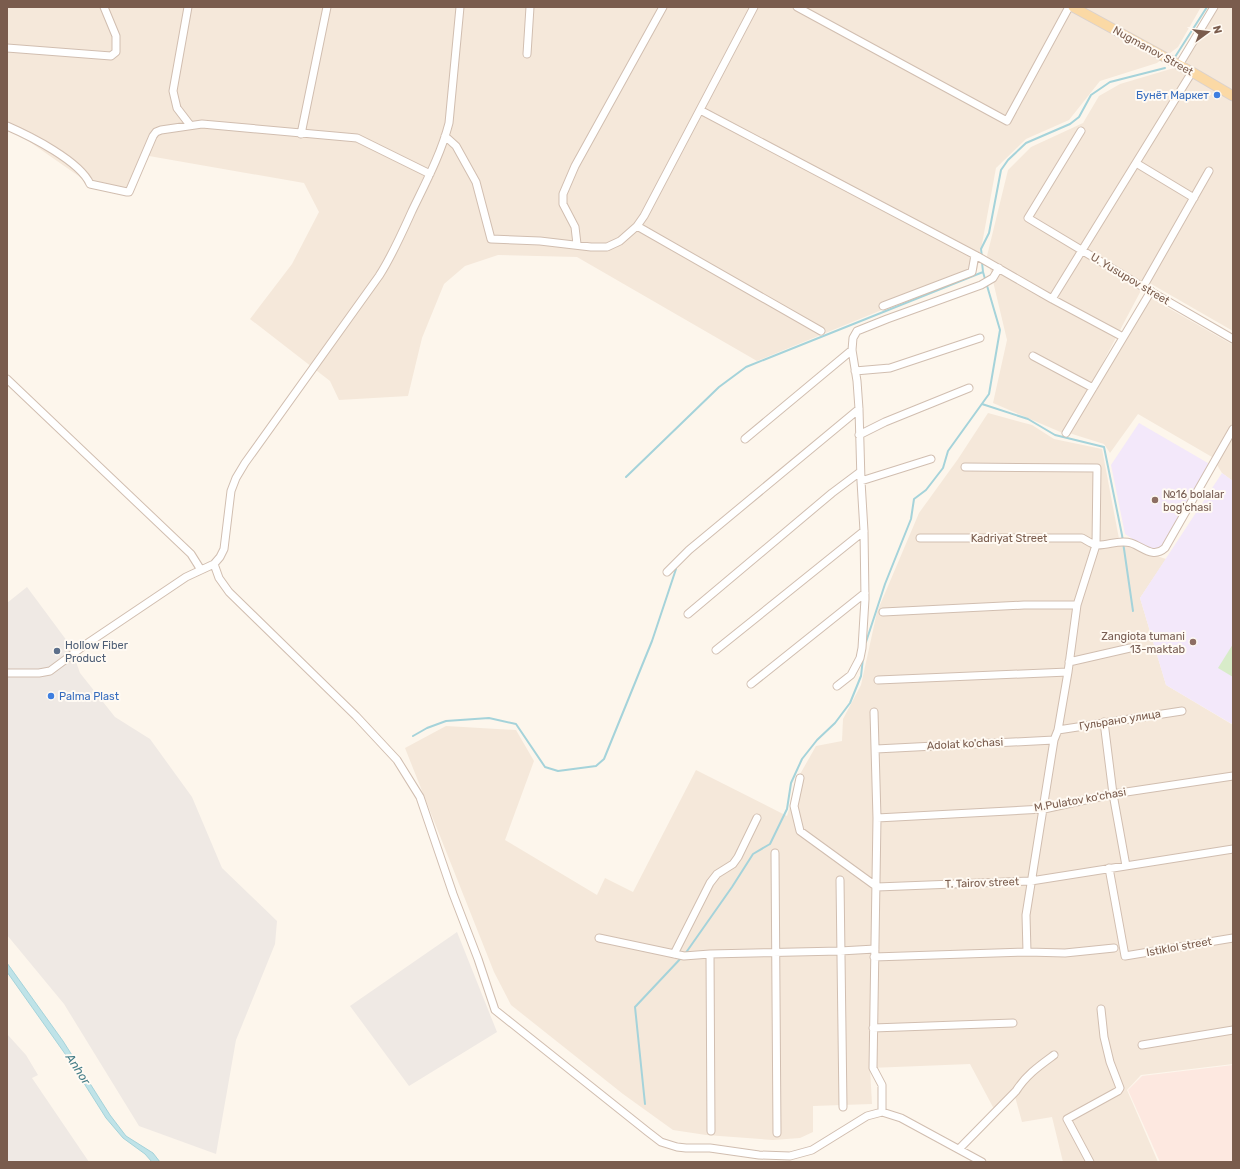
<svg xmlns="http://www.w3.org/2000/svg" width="1240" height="1169" viewBox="0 0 1240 1169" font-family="Rubik,sans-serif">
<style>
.residential{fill:#f5e8da}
.commercial{fill:#fde8e0}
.industrial{fill:#efe9e4}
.education{fill:#f3e8fa}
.green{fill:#d8ecc9}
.water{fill:#bfe3e8;stroke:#a5d3da}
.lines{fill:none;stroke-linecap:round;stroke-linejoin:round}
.stream{stroke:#a5d3da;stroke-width:2}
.minor-casing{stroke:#d1beb0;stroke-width:9}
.major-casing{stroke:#dad1cd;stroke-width:11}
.minor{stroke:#fff;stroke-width:7}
.major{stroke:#fbd9a5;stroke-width:9}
.shop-dot{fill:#3f7fe0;stroke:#fffaf3;stroke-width:1.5}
.education-dot{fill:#8d6e63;stroke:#fffaf3;stroke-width:1.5}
.service-dot{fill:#5c6f8a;stroke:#fffaf3;stroke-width:1.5}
.labels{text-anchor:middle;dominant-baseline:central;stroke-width:4;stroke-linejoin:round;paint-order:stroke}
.street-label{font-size:11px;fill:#7a5c4d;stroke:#fffaf3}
.shop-label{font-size:11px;fill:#366cbe;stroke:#fffaf3;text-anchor:end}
.education-label{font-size:11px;fill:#785e54;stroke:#fffaf3;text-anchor:start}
.service-label{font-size:11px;fill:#4e5e75;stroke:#fffaf3;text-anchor:start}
.water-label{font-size:12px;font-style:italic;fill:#437c86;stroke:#fffaf3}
</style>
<rect width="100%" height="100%" fill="#fdf6ec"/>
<path class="residential" d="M7 7H1201L1178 47 1157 63 1100 81 1069 120 1026 139 996 168 977 271 757 361 577 257 498 255 465 266 444 284 422 338 408 396 339 400 330 381 250 319 292 264 319 212 304 183 149 156 130 194 90 184 7 126Z
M1211 7H1233V90L1180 60Z
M1174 68 1233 101V331L1146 281 1065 434 993 403 1007 340 987 256 1008 170 1031 147 1083 123 1099 96 1120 84Z
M1151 298 1233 345V481L1222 473 1212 457 1138 414 1110 453 1104 444 1069 433Z
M988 413 1032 425 1054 439 1102 449 1120 544 1166 559 1140 598 1166 685 1233 725V1064L1141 1075 1127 1090 1158 1162H1063L1052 1117 1022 1122 1014 1093 994 1109 970 1064 870 1068 872 1104 813 1106V1132L800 1138 773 1140 706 1135 673 1130 623 1094 511 1005 494 972 405 748 446 726 516 730 534 761 505 840 597 895 605 878 633 892 696 770 787 816 799 776 816 746 842 741 843 719 861 685 877 612 919 513 958 459Z"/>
<path class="commercial" d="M1233 1065V1162H1160L1128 1090 1142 1076Z"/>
<path class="industrial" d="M27 587 70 645 80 673 115 717 150 739 192 797 222 868 277 921 275 944 236 1040 216 1154 139 1126 64 1004 7 935V603Z
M457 932 497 1032 409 1086 350 1006Z
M7 1034 26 1055 38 1075 32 1078 89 1162H7Z"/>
<path class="education" d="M1139 423 1213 466 1162 547 1151 551 1125 534 1111 465Z
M1222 473 1233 481 1232 724 1166 685 1140 598Z"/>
<path class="green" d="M1233 644V677L1218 668Z"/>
<path class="water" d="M7 963 63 1041 110 1115 126 1136 153 1153 160 1162H152L145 1154 123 1138 106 1118 68 1058 7 972Z"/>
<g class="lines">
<path class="stream" d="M1175 57 1207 7
M982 257 981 249 989 233 1001 170 1008 160 1026 143 1070 124 1079 117 1091 95 1110 82 1165 68
M982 404 1028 419 1055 435 1104 447 1122 535 1133 611
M626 477 719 387 746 367 983 272 982 262
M866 642 885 584 911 519 914 499 926 490 943 468 948 451 989 394 1000 330 983 272
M413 736 427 728 446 721 489 718 516 724 545 767 558 771 596 766 604 759 652 641 676 569
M685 954 732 887 753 854 770 844 787 809 791 783 802 759 817 740 835 723 850 703 861 676 863 658
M645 1104 635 1007 682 957"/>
<g class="minor-casing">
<path id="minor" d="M188 7 173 91 177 108 190 125
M797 7 1007 121 1069 7
M7 48 111 56 116 52V36L104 7
M527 54 530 7
M1179 65 1214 7
M700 110 977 256 1052 299 1123 337
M7 126C30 136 80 161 90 184L127 192H129L153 136 156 132 161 130 202 124 357 138 430 174
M1081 131 1028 218 1143 287 1233 339
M301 134 327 7
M445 136 456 146 476 182 491 239 540 241 591 247H607L620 241 637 226 644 216 754 7
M1136 163 1194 198
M637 226 821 331
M577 244 575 227 563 204V194L575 166 663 7
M1143 287 1209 171
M1052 299 1192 72
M883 306 972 272 975 255
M1033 356 1093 388
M855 371 890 368 980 338
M7 379 191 554 201 570
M1066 433 1151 291
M859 435 885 422 969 388
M745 439 852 350
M861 481 931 459
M920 538H1082C1086 540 1092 544 1096 545 1108 546 1119 539 1131 543 1143 547 1153 559 1165 548L1233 429
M214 564 219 578 229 592 356 716 397 760 420 797 453 894 478 959 495 1010 648 1132 661 1142 677 1147 686 1148H710L759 1155 790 1156 812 1150 867 1116 882 1112 901 1118 982 1162
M667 572 689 550 859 409
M883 612 1024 605H1077
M688 614 832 493 860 472
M716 650 864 531
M1069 662 1130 648
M7 673H39L50 671 85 645 186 577 214 564 220 557 224 549 231 491 236 478 245 463 379 276C392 256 402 233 412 211 426 182 441 154 449 123L460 7
M878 680 1068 672
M751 684 865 593
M837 686 851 675 860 658 862 648 865 599 864 531 861 481 859 409 857 381 852 350 853 338 857 331 887 319 981 285 993 278 999 268
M874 712 877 818 873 1068 882 1085V1112
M1104 722 1113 794 1126 866
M1058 730 1182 711
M876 749 1054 740
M800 778 794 806 800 831 877 887 1031 881 1233 849
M877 818 1044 809 1113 794 1233 776
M775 853 777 1133
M1109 868 1125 956 1233 938
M840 880 843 1107
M599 938 684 956 710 954
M1027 952 1065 953 1114 948
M674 954 710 883 717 874 733 864 738 857 757 818
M874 957 1027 952 1026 915 1054 740 1058 730 1068 672 1077 605 1096 545 1097 468 965 467
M873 1028 1013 1023
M1142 1045 1233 1030
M711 1131 710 954 840 951 875 949
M959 1149 1016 1091C1026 1075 1039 1066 1054 1055
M1090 1162 1067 1119 1118 1091 1120 1088 1110 1062 1104 1037 1101 1009"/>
</g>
<g class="major-casing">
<path id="major" d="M1073 7 1192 72 1233 96"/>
</g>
<use href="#minor" class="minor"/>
<use href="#major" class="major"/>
</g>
<g class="shop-dot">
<circle cx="1217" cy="95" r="4"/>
<circle cx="51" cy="696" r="4"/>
</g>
<g class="education-dot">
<circle cx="1155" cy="500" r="4"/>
<circle cx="1193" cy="642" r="4"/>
</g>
<circle class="service-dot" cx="57" cy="651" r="4"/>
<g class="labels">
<g class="street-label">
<text transform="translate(1153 51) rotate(29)">Nugmanov Street</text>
<text transform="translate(1130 279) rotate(31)">U. Yusupov street</text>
<text x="1009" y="538">Kadriyat Street</text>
<text transform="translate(1120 720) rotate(-9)">Гульрано улица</text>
<text transform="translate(965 744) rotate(-3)">Adolat ko'chasi</text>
<text transform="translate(1080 800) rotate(-10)">M.Pulatov ko'chasi</text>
<text transform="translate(982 883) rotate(-2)">T. Tairov street</text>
<text transform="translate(1179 947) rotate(-10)">Istiklol street</text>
</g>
<g class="shop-label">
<text x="1209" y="95">Бунёт Маркет</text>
<text x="59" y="696" text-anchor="start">Palma Plast</text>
</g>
<g class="education-label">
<text x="1163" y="494">№16 bolalar<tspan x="1163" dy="13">bog'chasi</tspan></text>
<text x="1185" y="636" text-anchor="end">Zangiota tumani<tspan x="1185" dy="13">13-maktab</tspan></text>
</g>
<g class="service-label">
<text x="65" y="645">Hollow Fiber<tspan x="65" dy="13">Product</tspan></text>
</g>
<g class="water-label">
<text transform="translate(78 1069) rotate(57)">Anhor</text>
</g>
</g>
<rect width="1240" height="1169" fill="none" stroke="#7a5c4d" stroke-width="16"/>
<g transform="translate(1208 32) rotate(75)" stroke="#fffaf3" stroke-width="3" paint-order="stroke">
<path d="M0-3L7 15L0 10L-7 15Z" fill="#7a5c4d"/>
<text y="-6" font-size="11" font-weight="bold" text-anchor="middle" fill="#7a5c4d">N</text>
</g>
</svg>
